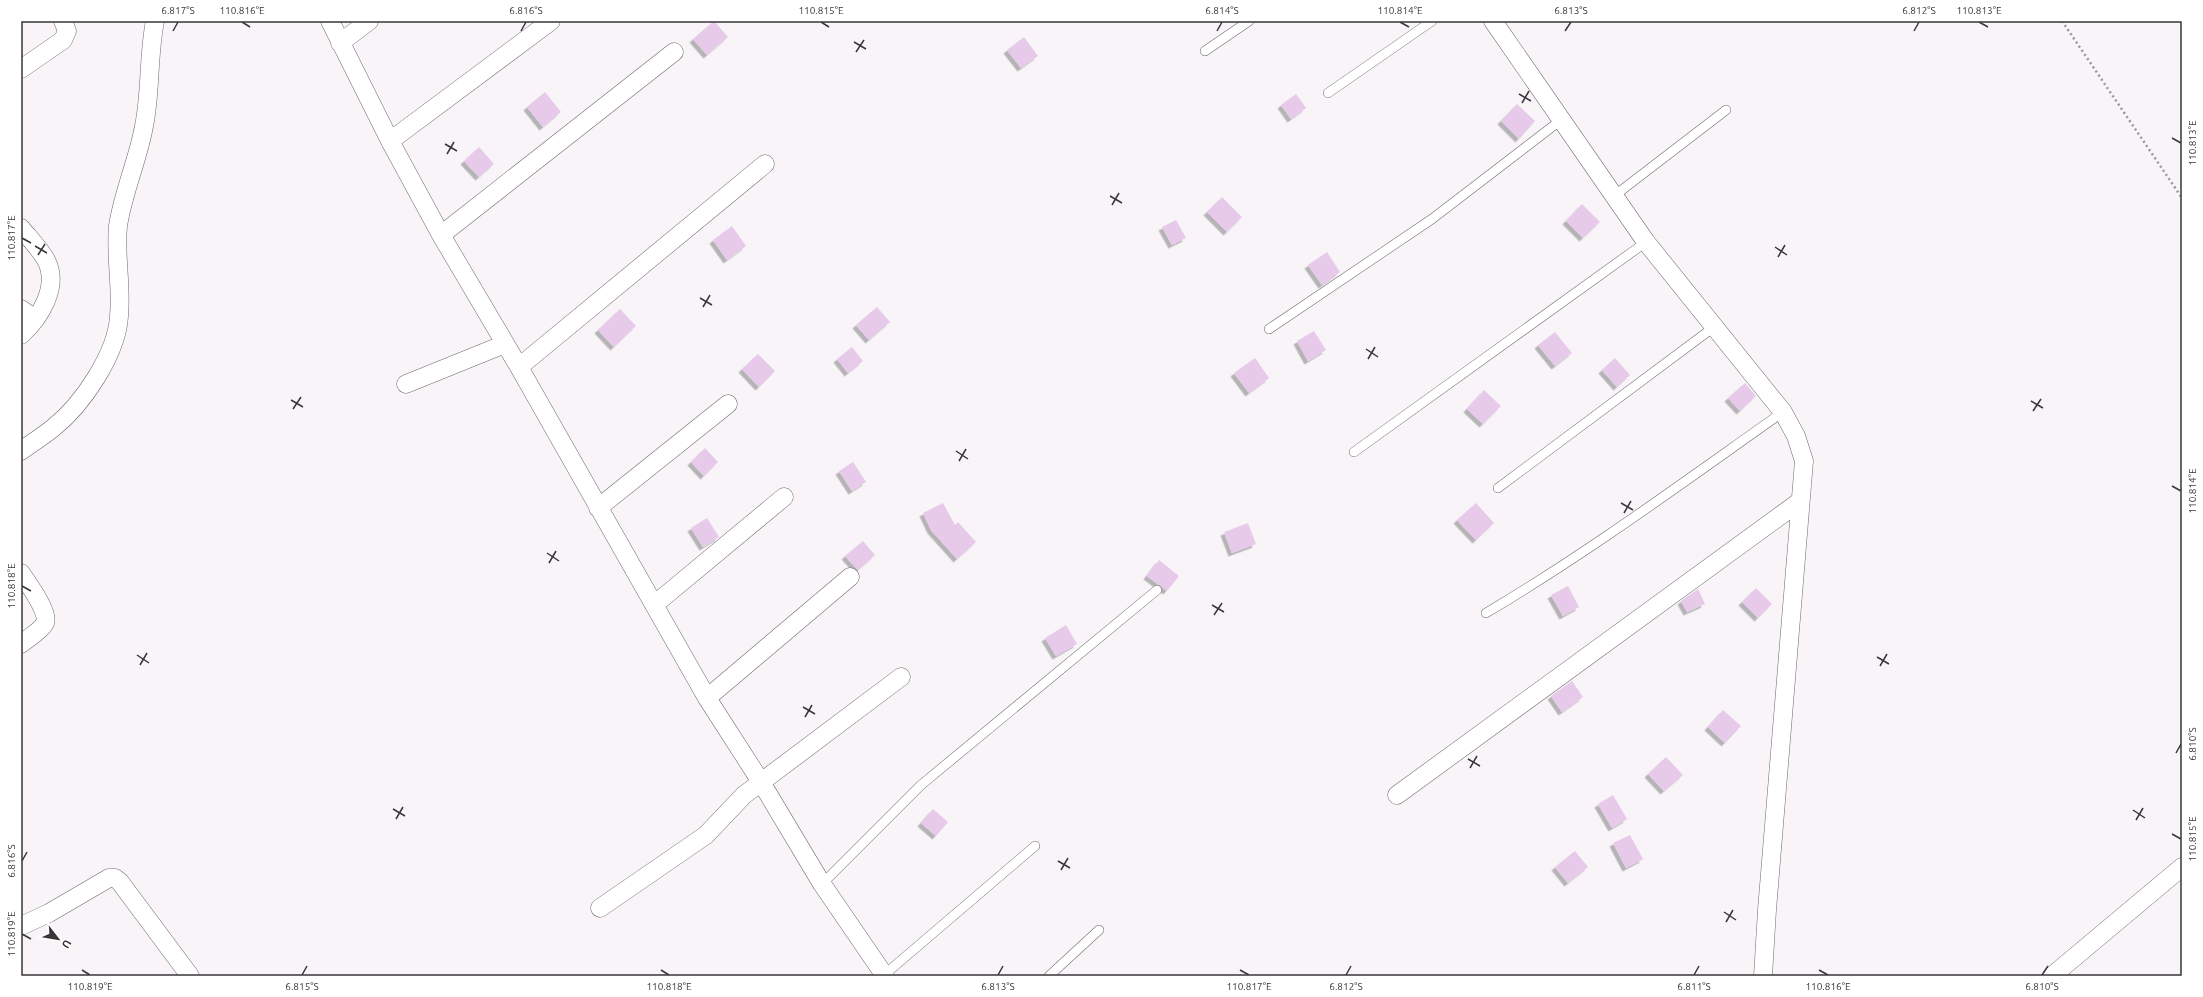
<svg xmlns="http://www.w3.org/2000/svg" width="2203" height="997" viewBox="0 0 2203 997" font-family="Ubuntu,sans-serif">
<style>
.building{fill:#e7caea;filter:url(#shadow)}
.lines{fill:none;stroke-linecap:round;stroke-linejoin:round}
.lane-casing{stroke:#6c696c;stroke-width:10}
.street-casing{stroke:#6c696c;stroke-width:19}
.path{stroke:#999699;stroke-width:2.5;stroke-dasharray:2 3;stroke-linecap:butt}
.lane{stroke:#fff;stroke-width:9}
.street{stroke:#fff;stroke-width:18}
.ticks{fill:none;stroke:#383638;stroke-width:1.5}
.neatline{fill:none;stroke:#383638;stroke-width:1.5}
.ticks-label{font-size:10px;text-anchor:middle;fill:#383638}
</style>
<defs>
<filter id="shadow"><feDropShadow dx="-3.5" dy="3.5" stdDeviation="0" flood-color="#0004"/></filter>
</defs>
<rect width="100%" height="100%" fill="#f8f4f8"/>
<path class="building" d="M714 21 728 37 707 55 693 39Z
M1024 37 1038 56 1021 68 1007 50Z
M545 92 561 112 543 127 527 107Z
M1296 94 1306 108 1291 119 1281 105Z
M1517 104 1535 121 1519 139 1501 121Z
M479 147 494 164 479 177 464 161Z
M1222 197 1242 217 1227 232 1207 212Z
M1582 204 1600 222 1583 238 1566 221Z
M1176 220 1186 238 1172 245 1162 227Z
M732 226 746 246 727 260 713 240Z
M1327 252 1340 272 1322 285 1308 265Z
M877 307 890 322 869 340 856 325Z
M620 309 636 326 614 347 598 330Z
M1314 331 1326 350 1308 361 1297 341Z
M1555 332 1572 353 1555 366 1538 345Z
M852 347 863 361 848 373 837 359Z
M758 354 775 371 759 387 742 369Z
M1255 358 1269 378 1249 393 1234 373Z
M1615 358 1630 375 1617 387 1602 370Z
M1745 383 1756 396 1740 411 1728 398Z
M1484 390 1501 406 1483 424 1467 409Z
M705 448 718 462 704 476 691 462Z
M853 462 866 482 852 491 839 471Z
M943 503 955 525 958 522 976 542 957 559 931 530 923 513Z
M1476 503 1494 523 1476 540 1457 520Z
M707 518 719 537 703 547 691 528Z
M1248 523 1256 544 1232 553 1224 532Z
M863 541 875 555 858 570 845 556Z
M1159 560 1179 576 1167 591 1147 576Z
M1568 586 1579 607 1563 616 1551 595Z
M1756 588 1772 604 1758 618 1742 602Z
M1698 589 1705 604 1687 612 1681 601Z
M1066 625 1077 644 1056 656 1045 638Z
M1572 681 1583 697 1562 712 1551 696Z
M1723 710 1741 726 1725 743 1708 727Z
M1666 757 1683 775 1664 791 1648 774Z
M1613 795 1627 819 1612 828 1598 804Z
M933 809 948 822 936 836 921 823Z
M1630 835 1643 859 1626 868 1613 843Z
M1575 851 1588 867 1568 883 1555 867Z"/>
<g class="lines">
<g class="lane-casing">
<path id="lane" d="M1205 51 1249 21
M1328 93 1432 21
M1614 196 1726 110
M1269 329 1432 219 1561 120
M1354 452 1646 242
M1498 488 1714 327
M1486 613C1589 552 1685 481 1783 412
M822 884 921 785 1157 590
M884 975 1035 846
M1049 976 1099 930"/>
</g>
<g class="street-casing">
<path id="street" d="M330 21 390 141 441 235 519 367 707 698 761 782 822 884 885 976
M1493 21 1646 242 1783 412 1796 436 1804 461 1767 910 1763 976
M340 43 369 21
M21 69 63 40 67 31 63 21
M390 141 551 21
M21 228C29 238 40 249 46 260 60 286 40 318 21 335
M441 235 674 52
M21 309 35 319
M519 367 765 164
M406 384 505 344
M21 451C32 443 43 436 53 428 82 405 117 354 119 316 122 286 115 256 118 226 123 192 138 160 144 126 151 92 148 56 155 21
M598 508 728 404
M21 573C27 582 50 613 45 623 41 631 28 638 21 644
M654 605 784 497
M707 698 850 577
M1397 795 1799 502
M600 908 706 835 744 795 901 677
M21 926 49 913 109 878H115L120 882 190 976
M2052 976 2182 867"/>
</g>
<path class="path" d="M2062 21 2182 198"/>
<use href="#lane" class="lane"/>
<use href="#street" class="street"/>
</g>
<path class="ticks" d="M242 22 250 27M821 22 829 27M1400 22 1409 27M1979 22 1988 27M173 31 178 22M521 31 526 22M1217 31 1222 22M1565 31 1571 22M1914 31 1919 22M854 42 866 49M856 52 864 40M1519 94 1531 101M1522 103 1529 91M2172 138 2181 143M445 144 457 151M447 154 454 142M1110 196 1122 203M1112 205 1119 193M22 238 31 243M35 246 47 253M1775 247 1787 255M38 255 45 244M1778 257 1785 245M700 298 712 305M703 307 710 295M1366 349 1378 357M1368 359 1375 347M291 400 303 407M2031 401 2043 408M293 409 301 397M2033 411 2041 399M956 451 968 459M959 461 966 449M2172 486 2181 491M1621 503 1633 510M1624 513 1631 501M547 553 559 561M549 563 556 551M22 586 31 591M1212 605 1224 612M1214 615 1222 603M137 655 149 663M1877 657 1889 664M140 665 147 653M1880 666 1887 654M803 707 815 714M805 717 812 705M2176 753 2181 744M1468 759 1480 766M1470 768 1477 756M393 809 405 816M2133 810 2145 818M396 819 403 807M2136 820 2143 808M2172 834 2181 839M22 861 27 852M1058 861 1070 868M1061 870 1068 858M1724 912 1736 920M1726 922 1733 910M22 934 31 939M82 970 90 975M661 970 669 975M1240 970 1249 975M1819 970 1828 975M302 975 307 966M998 975 1003 966M1346 975 1351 966M1694 975 1699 966M2042 975 2048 966"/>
<rect width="2203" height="997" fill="none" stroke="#ffffff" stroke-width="44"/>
<g transform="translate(58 939) rotate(121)" stroke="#ffffff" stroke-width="3" paint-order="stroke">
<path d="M0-3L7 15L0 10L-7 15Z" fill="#383638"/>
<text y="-6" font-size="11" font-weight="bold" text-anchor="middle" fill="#383638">U</text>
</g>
<rect x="22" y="22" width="2159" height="953" class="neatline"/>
<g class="ticks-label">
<text x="178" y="14">6.817°S</text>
<text x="242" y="14">110.816°E</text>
<text x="526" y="14">6.816°S</text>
<text x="821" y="14">110.815°E</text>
<text x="1222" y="14">6.814°S</text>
<text x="1400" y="14">110.814°E</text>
<text x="1571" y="14">6.813°S</text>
<text x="1919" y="14">6.812°S</text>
<text x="1979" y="14">110.813°E</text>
<text transform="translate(2192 143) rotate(-90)" y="4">110.813°E</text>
<text transform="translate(11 238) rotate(-90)" y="4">110.817°E</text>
<text transform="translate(2192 491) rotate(-90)" y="4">110.814°E</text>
<text transform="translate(11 586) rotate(-90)" y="4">110.818°E</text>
<text transform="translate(2192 744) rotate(-90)" y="4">6.810°S</text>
<text transform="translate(2192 839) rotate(-90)" y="4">110.815°E</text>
<text transform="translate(11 861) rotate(-90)" y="4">6.816°S</text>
<text transform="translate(11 934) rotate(-90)" y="4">110.819°E</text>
<text x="90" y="990">110.819°E</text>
<text x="302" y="990">6.815°S</text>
<text x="669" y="990">110.818°E</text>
<text x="998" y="990">6.813°S</text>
<text x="1249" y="990">110.817°E</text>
<text x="1346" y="990">6.812°S</text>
<text x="1694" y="990">6.811°S</text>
<text x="1828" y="990">110.816°E</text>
<text x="2042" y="990">6.810°S</text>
</g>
</svg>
